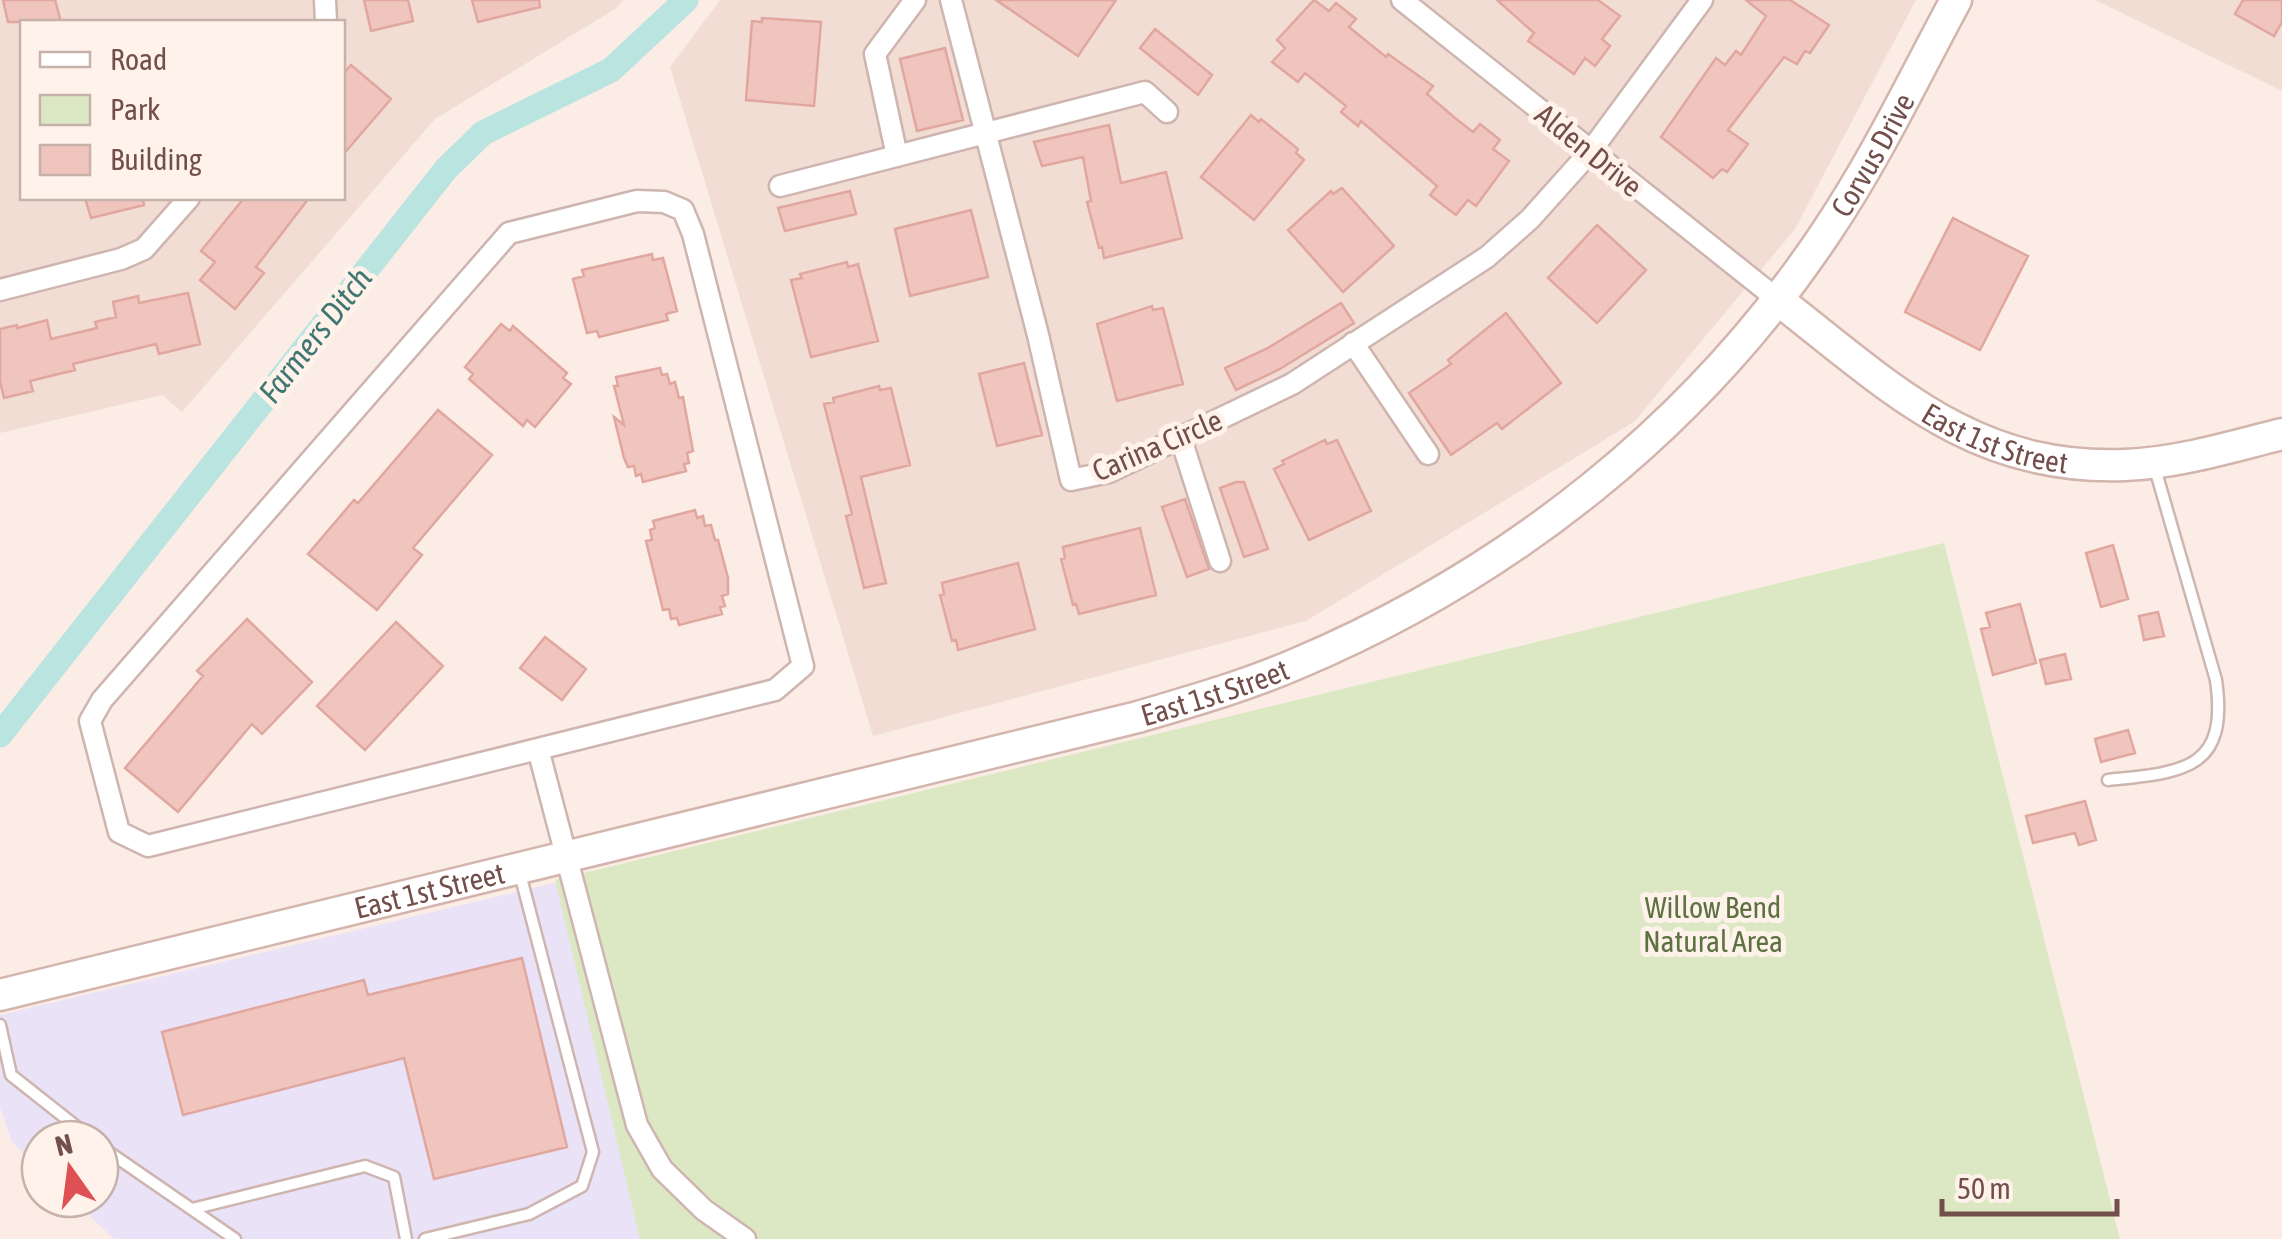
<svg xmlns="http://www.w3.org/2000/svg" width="2282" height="1239" viewBox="0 0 2282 1239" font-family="'Asap Condensed',sans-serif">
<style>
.residential{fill:#f2ddd4;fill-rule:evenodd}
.education{fill:#eae2f7}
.park{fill:#dce8c4}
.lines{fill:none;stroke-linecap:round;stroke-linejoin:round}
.canal{stroke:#bae4df;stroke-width:25}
.building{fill:#efc5be;stroke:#e1a79f;stroke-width:2.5}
.lane-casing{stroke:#ceb5af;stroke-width:15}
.street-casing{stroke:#ceb5af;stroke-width:25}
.secondary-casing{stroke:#d4b5ae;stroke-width:35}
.lane{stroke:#fff;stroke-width:10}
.street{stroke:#fff;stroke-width:20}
.secondary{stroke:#fff;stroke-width:30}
.labels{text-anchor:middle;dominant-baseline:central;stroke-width:10;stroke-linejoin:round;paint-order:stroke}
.street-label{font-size:30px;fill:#734f4b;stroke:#fef2eb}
.park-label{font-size:30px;fill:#5c7241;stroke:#fef2eb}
.water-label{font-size:32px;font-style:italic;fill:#407772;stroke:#fef2eb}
</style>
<rect width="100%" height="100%" fill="#fbede5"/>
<path class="residential" d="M0 0H624L615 9 435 119 182 412 162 395 0 433ZM22 22H342V198H22Z
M720 0H1916L1795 229 1634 422 1306 621 873 736 670 67Z
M2095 0H2282V91Z"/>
<path class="education" d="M693 850 678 1239H114L72 1199H100V1139H40V1169L12 1142 0 1107V1015Z"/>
<path class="park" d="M1944 543 2120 1239H640L555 880Z"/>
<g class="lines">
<path class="canal" d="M0 735 446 169 483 133 611 70 686 0"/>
</g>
<path class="building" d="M3 0H55L61 22H8Z
M364 0H408L413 21 371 31Z
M472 0H539L540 7 478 22Z
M996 0H1116L1078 56Z
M1314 0 1329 11 1336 3 1356 19 1349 27 1386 57 1388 54 1433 86 1427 94 1455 118 1473 132 1480 124 1500 140 1493 149 1509 161 1476 206 1468 200 1456 215 1430 195 1437 186 1361 121 1358 126 1341 112 1346 106 1305 73 1298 82 1272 62 1285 48 1277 40Z
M1497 0H1598L1620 16 1602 39 1610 46 1595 66 1585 58 1574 74 1528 41 1534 33Z
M1746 0H1790L1829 25 1810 53 1805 51 1797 64 1784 57 1728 130 1748 144 1727 172 1722 169 1713 178 1661 137 1716 58 1725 65 1736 51 1741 55 1766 16Z
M2243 0H2282V22L2274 36 2235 14Z
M762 18 821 22 814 106 746 100 752 21 762 22Z
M1155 29 1212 75 1198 95 1140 48Z
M945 48 963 120 917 131 900 59Z
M351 65 391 99 342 156V75Z
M1251 115 1259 122 1261 119 1298 149 1296 153 1304 160 1254 220 1201 177Z
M1109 125 1121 183 1166 172 1182 238 1104 258 1102 247 1099 248 1087 202 1091 201 1083 157 1042 166 1034 142Z
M1342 188 1394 246 1343 292 1288 230 1331 191 1333 194Z
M850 191 856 214 785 231 778 208Z
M85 198H143L144 205 91 218Z
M244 198H309L256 267 264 273 235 309 200 280 215 262 201 251Z
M971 210 988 277 910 296 895 229Z
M1953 218 2028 256 1980 350 1905 312Z
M1597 225 1646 270 1597 323 1548 278Z
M652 254 653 260 663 258 677 311 666 314 668 320 599 337 597 331 587 333 573 279 584 276 582 270Z
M847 262 848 267 858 264 878 341 811 357 791 280 802 278 800 274Z
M188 293 200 344 159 354 156 344 73 364 75 370 30 381 33 391 4 398 0 381V329L17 325V328L47 320 51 339 97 328 95 322 116 317 113 302 138 296 139 303Z
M1341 303 1354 323 1280 369 1236 390 1225 368 1268 348Z
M1152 306 1153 310 1163 308 1183 384 1117 401 1097 324Z
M1506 313 1561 383 1502 429 1497 423 1451 455 1409 393 1451 364 1448 360Z
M501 324 510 331 513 326 567 373 563 378 571 384 535 427 527 420 523 426 469 379 473 374 465 367Z
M1024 363 1042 435 997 446 979 374Z
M660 368 662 375 667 374 670 384 675 382 679 398 683 397 693 451 687 453 689 463 684 464 686 471 643 482 641 474 636 476 634 466 628 467 624 458 614 417 624 425 614 386H618L616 377Z
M879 386 880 390 891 388 910 465 861 477 886 583 864 588 846 516 852 514 824 404 834 402 833 398Z
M438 410 492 455 413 548 422 555 377 610 308 554 354 500 358 503Z
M1325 440 1327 444 1337 440 1371 511 1309 540 1274 469 1284 464 1282 461Z
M1236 482H1244L1268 549 1244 557 1220 488Z
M1185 499 1209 569 1187 577 1162 507Z
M695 510 697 518 703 516 705 526 711 525 715 540H718L728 578V594L722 596 725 606 720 607 722 614 679 625 677 618 671 619 669 609 663 610 646 541 652 540 650 530 655 528 653 521Z
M1140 528 1156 595 1079 614 1076 604 1073 605 1061 559 1065 558 1063 547Z
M2113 545 2128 599 2101 607 2086 553Z
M1018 563 1035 629 958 650 956 640 952 641 940 595 944 594 942 583Z
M2020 604 2036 663 1993 675 1981 629 1990 627 1986 613Z
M2158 612 2164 636 2144 640 2139 616Z
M247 619 312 682 262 734 252 724 178 812 125 768 203 676 197 671Z
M396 622 443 666 365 750 317 706Z
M545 637 586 669 562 700 520 668Z
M2065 654 2071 679 2046 684 2040 660Z
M2128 730 2135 753 2101 762 2095 739Z
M2085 801 2096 840 2079 845 2075 833 2033 843 2026 816Z
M522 958 567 1147 434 1179 404 1058 183 1115 162 1032 364 980 368 995Z"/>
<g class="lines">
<g class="lane-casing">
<path id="lane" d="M2108 780C2183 772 2229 771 2216 680L2154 465
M0 1025 11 1075 92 1139
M100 1146 235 1239
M192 1209 365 1166 394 1177 406 1239
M425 1239 529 1214 582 1186 593 1152 519 870"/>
</g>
<g class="street-casing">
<path id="street" d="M325 0 326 22
M951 0 1038 335 1071 480 1109 472 1292 384 1487 257 1530 219 1590 152 1702 0
M1402 0 1777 299
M897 156 875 54 915 0
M780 186 1145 92 1167 112
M0 290 121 259 144 249 189 198
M1353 343 1428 454
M1181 439 1220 561
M538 749 148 846 119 832 90 721 102 700 509 233 637 201 664 202 683 210 693 234 803 666 775 690 538 749 637 1125 662 1169 704 1210 745 1239"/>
</g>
<g class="secondary-casing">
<g id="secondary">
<path id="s1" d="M1777 299C1889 386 1972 471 2125 465 2178 463 2230 447 2282 434"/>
<path id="s2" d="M0 995 1138 717C1192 701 1245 686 1296 664 1510 574 1698 425 1827 231 1876 158 1914 78 1956 0"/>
</g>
</g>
<use href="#lane" class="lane"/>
<use href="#street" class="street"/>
<use href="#secondary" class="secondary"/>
</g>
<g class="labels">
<g class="street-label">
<text transform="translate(1589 150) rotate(39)">Alden Drive</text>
<text stroke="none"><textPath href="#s2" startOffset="2122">Corvus Drive</textPath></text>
<text stroke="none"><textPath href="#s1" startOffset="262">East 1st Street</textPath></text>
<text transform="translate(1157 445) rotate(-23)">Carina Circle</text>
<text stroke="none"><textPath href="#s2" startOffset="1252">East 1st Street</textPath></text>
<text stroke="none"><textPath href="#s2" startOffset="442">East 1st Street</textPath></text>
</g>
<g class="park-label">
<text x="1713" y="907">Willow Bend<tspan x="1713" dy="34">Natural Area</tspan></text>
</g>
<g class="water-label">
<text transform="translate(315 335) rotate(-52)">Farmers Ditch</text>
</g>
</g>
<rect x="20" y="20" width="325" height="180" fill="#fef2eb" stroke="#c6b1ab" stroke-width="2.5"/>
<rect x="40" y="52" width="50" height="15" fill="#ffffff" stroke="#c6b1ab" stroke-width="2.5"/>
<text x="110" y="70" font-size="30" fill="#734f4b">Road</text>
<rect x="40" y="95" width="50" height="30" fill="#dce8c4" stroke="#c6b1ab" stroke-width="2.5"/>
<text x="110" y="120" font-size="30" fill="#734f4b">Park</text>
<rect x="40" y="145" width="50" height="30" fill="#efc5be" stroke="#c6b1ab" stroke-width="2.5"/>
<text x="110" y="170" font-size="30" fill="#734f4b">Building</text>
<g transform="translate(70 1169) rotate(346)"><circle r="48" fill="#fef2eb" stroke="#c6b1ab" stroke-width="2.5"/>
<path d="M0-8L18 38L0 25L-18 38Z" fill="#df5054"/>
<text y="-15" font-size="28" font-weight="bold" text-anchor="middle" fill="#734f4b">N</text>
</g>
<path d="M1942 1199v15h175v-15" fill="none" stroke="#734f4b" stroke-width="5"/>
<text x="1957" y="1199" font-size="30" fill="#734f4b" stroke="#fef2eb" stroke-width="8" paint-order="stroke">50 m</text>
</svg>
